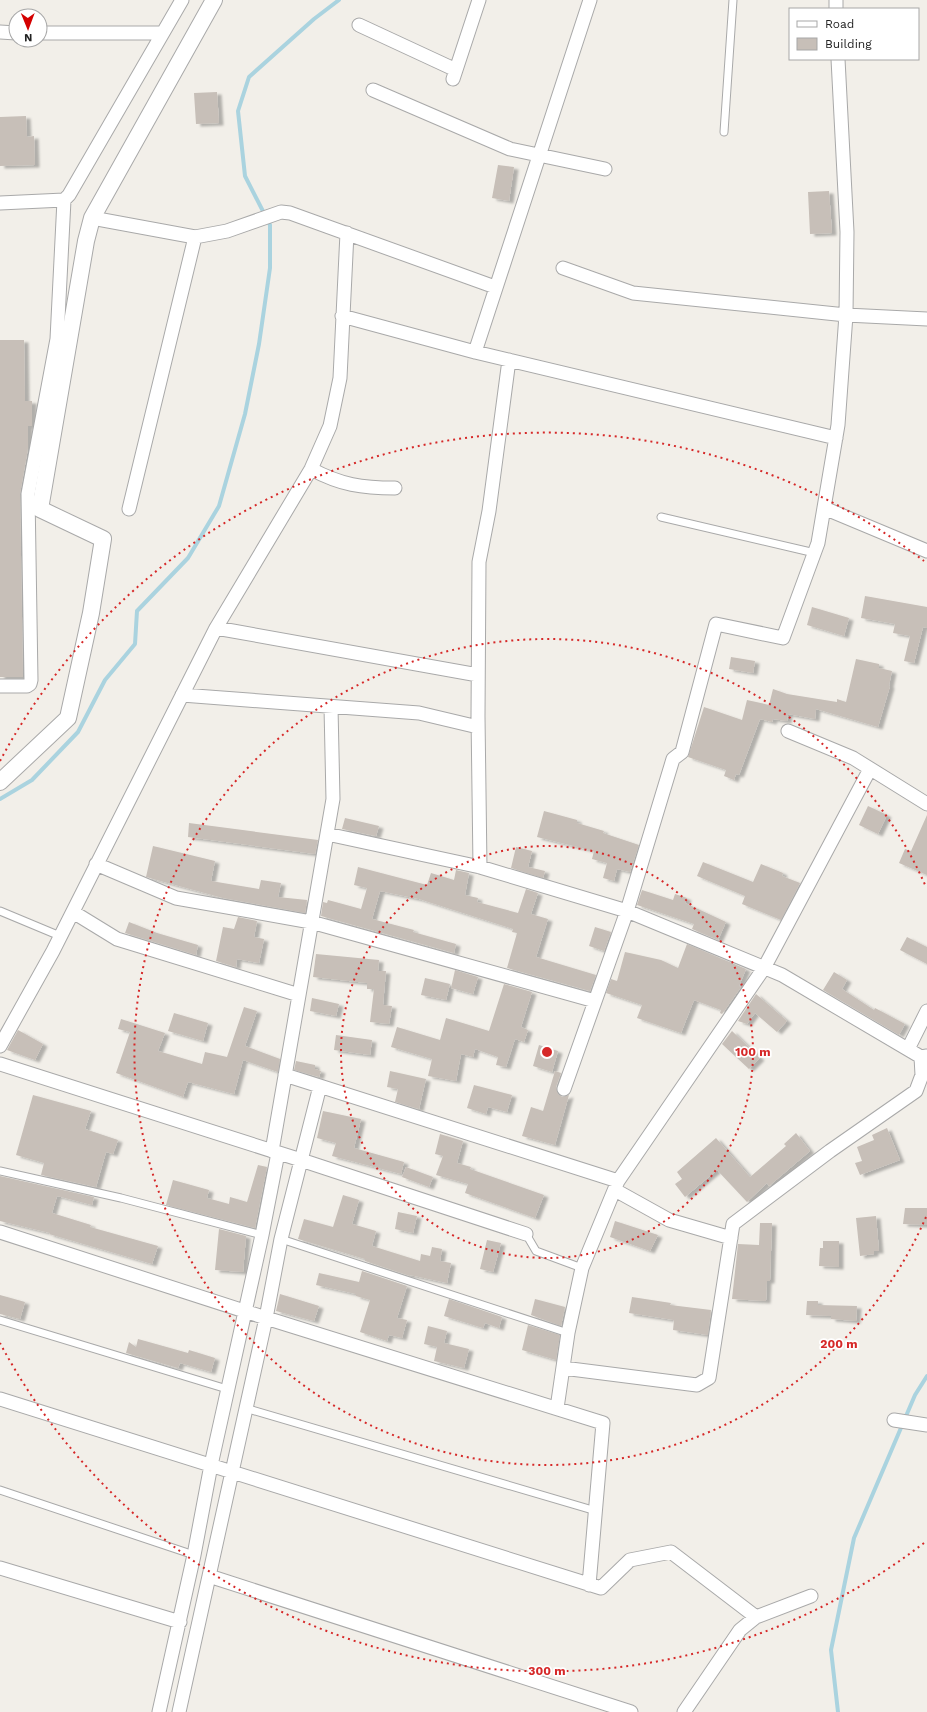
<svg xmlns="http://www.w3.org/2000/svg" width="927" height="1712" viewBox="0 0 927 1712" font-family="'Work Sans',sans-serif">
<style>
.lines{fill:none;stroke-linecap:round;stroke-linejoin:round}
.stream{stroke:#aad3df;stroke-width:4}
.building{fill:#c7bfb8;filter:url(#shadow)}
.service-casing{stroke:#a9a9a9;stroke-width:9}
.minor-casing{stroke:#a9a9a9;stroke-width:15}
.tertiary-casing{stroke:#a9a9a9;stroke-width:18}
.service{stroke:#fff;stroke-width:7}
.minor{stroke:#fff;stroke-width:13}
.tertiary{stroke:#fff;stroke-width:16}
.ring{fill:none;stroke:#d62828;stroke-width:2;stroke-dasharray:2 4}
.centre{fill:#d62828;stroke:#fff;stroke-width:2}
.ring-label{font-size:12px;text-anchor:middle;font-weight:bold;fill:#d62828;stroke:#fff;stroke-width:3.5;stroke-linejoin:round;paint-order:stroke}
</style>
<defs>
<filter id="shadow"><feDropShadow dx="4.5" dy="2.5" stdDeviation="1" flood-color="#0004"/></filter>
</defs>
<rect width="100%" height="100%" fill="#f2efe9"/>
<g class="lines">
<path class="stream" d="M0 799 32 780 78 732 105 680 135 644 137 611 188 558 219 506 245 414 259 344 270 268V225L245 176 238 111 249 77 314 19 339 0
M838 1712 831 1650 854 1538 915 1395 927 1376"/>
</g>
<path class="building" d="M217 92 219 123 196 124 194 93Z
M26 116 27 137 34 136 35 165 0 166V117Z
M498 165 514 167 509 201 492 198Z
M829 191 832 233 810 234 808 192Z
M0 340H24L25 401H32V426H28V448L20 494 23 677H0Z
M865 596 927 607V628L923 627 914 663 904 661 910 636 893 633 895 624 861 618Z
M812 607 849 618 844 636 807 625Z
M731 657 755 661 753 673 729 669Z
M856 659 879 664V668L892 671 889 685 890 686 878 727 816 709 815 719 788 714 787 721 773 719 772 722 760 719 739 775 736 774 734 780 724 776 726 770 688 757 704 707 742 720 747 700 769 705 773 689 787 694 837 702V699L846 702Z
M868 806 887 815 878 834 859 825Z
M544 811 577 820V823L604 831 603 833 639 845 630 872 617 869 614 881 603 878 607 863 592 859 594 851 537 837Z
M927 815V875L899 863 905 849 911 851Z
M345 818 379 826 376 836 342 829Z
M189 823 318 840 315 854 188 837Z
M153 846 215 861 211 881 259 889 261 880 281 883 278 897 307 900 305 913 223 898 146 877Z
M516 847 532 851 528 867 545 871 543 878 511 868Z
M703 862 753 882 761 864 783 873 782 876 800 883 781 920 742 904 745 896 697 876Z
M358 867 427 885 431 873 454 880 456 870 469 873 465 895 478 898 477 902 518 913 526 889 538 893 531 914 548 919 536 957 596 975 590 991 507 968 517 933 512 932 513 929 419 899 380 891 372 919 414 930 413 932 456 944 454 953 321 916 323 902 327 903 328 900 361 909 367 888 354 885Z
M642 890 673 900 675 894 687 898 685 903 726 922 718 940 692 929 694 924 637 905Z
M238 917 257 921 254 937 264 939 259 963 237 959 236 967 216 961 223 927 234 929Z
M129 922 157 933 198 945 196 955 125 933Z
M595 927 611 932 604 951 589 946Z
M907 937 927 947V964L900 950Z
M687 944 746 969 739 986 741 987 722 1014 720 1013 721 1010 694 1000 681 1033 637 1018 642 1005 606 993 611 979 617 981 625 952 661 960 678 968Z
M316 954 379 960 378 971H386L383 1005 392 1006 389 1024 370 1022 374 989H367V983L313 977Z
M455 970 478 977 473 994 451 988Z
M834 972 847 980 842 989 874 1010 875 1008 905 1024 899 1035 823 990Z
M425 978 450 984 446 1000 421 995Z
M504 984 532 992 521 1027 528 1030 524 1042 515 1039 506 1067 496 1065 498 1057 475 1049 473 1057 461 1054 456 1081 428 1076 432 1059 391 1047 397 1027 440 1040 446 1018 489 1031Z
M756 994 787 1021 777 1032 755 1013 747 1024 738 1021Z
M312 998 339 1004 336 1016 310 1011Z
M244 1007 257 1011 245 1046 280 1059 278 1072 243 1060 234 1094 188 1082 183 1097 116 1073 130 1032 118 1029 121 1019 165 1033 158 1051 202 1064 205 1052 227 1057Z
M174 1013 208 1023 203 1041 168 1031Z
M18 1030 43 1044 35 1060 7 1050Z
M732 1031 760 1058 749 1069 722 1044Z
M336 1035 372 1040 370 1055 334 1050Z
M539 1045 558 1051 552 1072 533 1066Z
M296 1061 315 1065V1069L321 1071 319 1077 294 1070Z
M390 1071 426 1079 419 1109 395 1102 398 1089 387 1087Z
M555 1071 561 1073 556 1087 558 1094 562 1097 569 1095 555 1145 522 1136 531 1107 543 1111Z
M474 1085 512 1095 507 1112 488 1107 486 1114 467 1108Z
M33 1095 91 1111 85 1129 118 1140 113 1154 106 1152 96 1187 41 1175 44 1163 16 1155Z
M323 1111 361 1119 354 1148 404 1162 401 1174 332 1156 336 1143 317 1138Z
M887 1128 900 1160 860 1175 855 1163 862 1161 857 1147 874 1140 872 1135Z
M796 1133 810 1151 769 1186 767 1183 747 1202 717 1170 685 1197 675 1184 682 1179 677 1172 716 1138 750 1177 786 1146 784 1144Z
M440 1134 463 1141 457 1163 471 1167 470 1169 544 1195 535 1218 465 1193 468 1184 436 1175 443 1156 435 1154Z
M258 1165 267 1167 255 1228 166 1205 173 1180 209 1190 207 1198 229 1204 230 1197 247 1202Z
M406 1167 433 1177 429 1187 402 1177Z
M0 1176 94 1197 92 1205 57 1196 52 1213 91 1225 90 1227 158 1246 152 1264 49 1234 50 1233 0 1221Z
M343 1195 359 1200 352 1224 376 1231 372 1246 420 1261 421 1254 430 1256 432 1247 442 1249 440 1261 451 1263 447 1283 410 1275V1276L365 1261V1259L298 1239 304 1219 333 1227Z
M905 1208H927V1225L903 1224Z
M398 1212 417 1216 413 1233 395 1229Z
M876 1216 879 1251H874V1254L860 1256 856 1218Z
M615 1221 658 1235 650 1251 610 1237Z
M760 1223H772L770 1281H767L766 1301 732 1299 738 1244 759 1245Z
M219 1229 246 1236 243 1272 215 1270Z
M487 1240 501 1243 493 1272 480 1269Z
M823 1241H839V1267L819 1266 820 1248H823Z
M362 1271 407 1286 397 1318 407 1320 402 1338 389 1335 387 1341 360 1332 370 1300 356 1296V1294L316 1285 319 1273 359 1282Z
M280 1294 319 1306 314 1321 276 1311Z
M0 1295 25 1302 20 1319 0 1314Z
M632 1297 671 1303 670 1305 711 1310 708 1335 673 1330 674 1320 629 1313Z
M449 1299 502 1317 499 1328 485 1323 483 1328 444 1316Z
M535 1299 565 1307 561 1326 531 1315Z
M807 1301H818V1305L857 1306 856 1321 831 1319V1316L806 1315Z
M528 1325 560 1335 556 1360 522 1350Z
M428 1326 447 1331 444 1343 469 1349 464 1368 434 1361 437 1347 424 1344Z
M138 1339 188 1353 189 1350 215 1358 211 1372 180 1363 178 1368 126 1353 129 1342 136 1347Z"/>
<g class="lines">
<g class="service-casing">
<path id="service" d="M724 132 733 0
M661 517 815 553
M0 911 60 936
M0 1171 121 1198 262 1235
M526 1234 536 1251 582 1268
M281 1239 568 1333
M0 1320 227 1389
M245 1408 596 1511
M0 1490 194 1555"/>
</g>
<g class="minor-casing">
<path id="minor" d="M836 0V9
M359 25 456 70
M0 32 16 33
M40 33H162
M453 79 479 0
M373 90 510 149 605 169
M0 203 64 200 69 195 182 0
M92 218 195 237 129 509
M195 237 227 231 281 212 290 213 495 287
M563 268 633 293 846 315 927 319
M342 316 475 352 836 438
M475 352 590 0
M311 469C341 485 362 488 395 488
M824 508 927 551
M216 628 478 675
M0 686H27L30 684 31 680 28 494 57 339 64 200
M182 695 419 713 478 727
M788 731 853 758 927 804
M327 834 480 867 627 911 782 975 921 1057 927 1056
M96 864 176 898 311 922 595 1001
M480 867 478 716 479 562 489 511 509 360
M73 912 117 939 299 995
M0 1046 53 951 216 628 311 469 330 426 340 378 347 233
M908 1049 927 1011
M0 1064 301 1160 526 1234
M285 1075 618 1181 764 968 870 769
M564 1089 627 911 673 759 682 752 716 624 783 638 818 543 838 425 846 315 847 232 838 59
M272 1151 333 799 331 707
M615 1190 669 1220 731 1238
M0 1232 266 1318 603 1423 589 1585
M563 1368 697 1385 709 1378 733 1224 830 1151 916 1091 922 1075 921 1057
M0 1399 601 1588 630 1560 671 1552 756 1617
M557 1408 568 1333 582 1268 618 1181
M894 1420 927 1425
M0 1568 180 1622
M209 1576 631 1712
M159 1712 194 1555 211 1465 262 1235 278 1153
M179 1712 266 1318 281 1239 320 1086
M684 1712 740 1630 756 1617 811 1596"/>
</g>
<g class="tertiary-casing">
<path id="tertiary" d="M0 782 68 718 91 613 103 539 40 509 86 241 92 218 214 0"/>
</g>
<use href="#service" class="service"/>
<use href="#minor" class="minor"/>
<use href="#tertiary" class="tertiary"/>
</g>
<g class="ring">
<circle cx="547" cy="1052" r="206"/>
<path d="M926 1217A413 413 0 1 1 926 887"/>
<path d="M924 1543A619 619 0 0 1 0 1343M0 761A619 619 0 0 1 924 561"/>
</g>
<circle cx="547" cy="1052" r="6" class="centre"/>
<g class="ring-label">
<text x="753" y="1056">100 m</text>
<text x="839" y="1348">200 m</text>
<text x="547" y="1675">300 m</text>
</g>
<rect x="789" y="8" width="130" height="52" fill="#ffffff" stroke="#a7a7a7"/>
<rect x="797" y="21" width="20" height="6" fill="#ffffff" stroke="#a7a7a7"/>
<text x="825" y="28" font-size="12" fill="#222222">Road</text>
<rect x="797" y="38" width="20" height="12" fill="#c7bfb8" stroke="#a7a7a7"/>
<text x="825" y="48" font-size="12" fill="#222222">Building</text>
<g transform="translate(28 28) rotate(179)"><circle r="19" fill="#ffffff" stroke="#a7a7a7"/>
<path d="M0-3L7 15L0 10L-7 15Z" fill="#d40000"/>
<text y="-6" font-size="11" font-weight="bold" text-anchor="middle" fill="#222222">N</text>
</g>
</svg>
